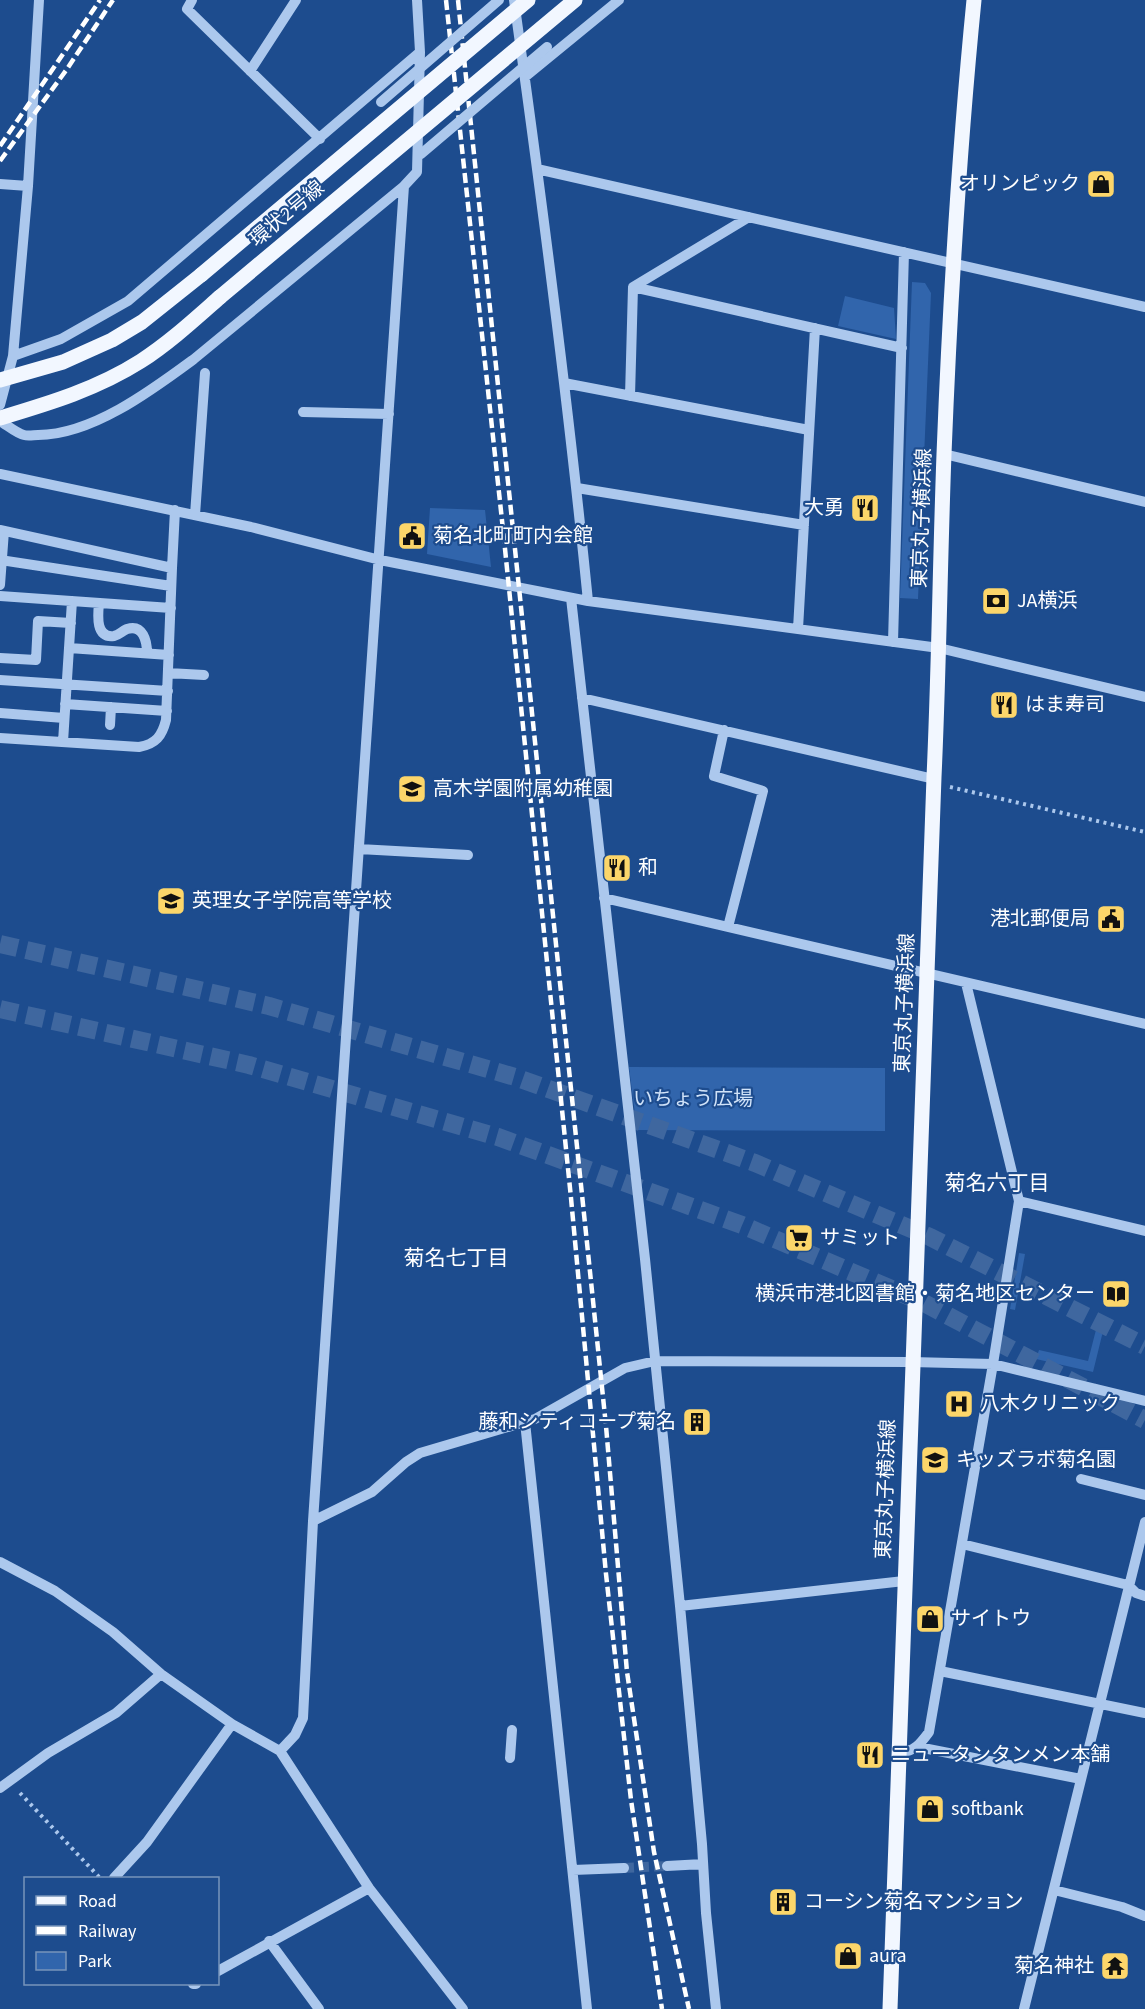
<svg xmlns="http://www.w3.org/2000/svg" width="1145" height="2009" viewBox="0 0 1145 2009" font-family="'Source Sans 3','Noto Sans JP',sans-serif">
<style>
.green{fill:#3165ac}
.lines{fill:none;stroke-linecap:round;stroke-linejoin:round}
.minor-tunnel{stroke:#3f679f;stroke-width:10;stroke-dasharray:10 5;stroke-linecap:butt}
.highway-tunnel{stroke:#3f679f;stroke-width:18;stroke-dasharray:18 9;stroke-linecap:butt}
.path{stroke:#acc8ed;stroke-width:4;stroke-dasharray:3 4.5;stroke-linecap:butt}
.minor{stroke:#acc8ed;stroke-width:10}
.major{stroke:#f2f7ff;stroke-width:15}
.rail{stroke:#fff;stroke-width:4.5;stroke-dasharray:10 4.5;stroke-linecap:butt}
.minor-bridge{stroke:#acc8ed;stroke-width:10}
.major-bridge{stroke:#f2f7ff;stroke-width:15}
.labels{text-anchor:middle;dominant-baseline:central;stroke-width:4.5;stroke-linejoin:round;paint-order:stroke}
.poi-label{font-size:20px;fill:#fff;stroke:#1d4c8e;text-anchor:start}
.street-label{font-size:20px;fill:#fff;stroke:#1d4c8e}
.park-label{font-size:20px;fill:#d1e3f9;stroke:#1d4c8e}
.neighbourhood-label{font-size:21px;fill:#fff;stroke:#1d4c8e}
</style>
<rect width="100%" height="100%" fill="#1d4c8e"/>
<path class="green" d="M912 282 925 283 931 293 918 599 900 598Z
M845 296 894 308 896 339 838 326Z
M430 508 485 510 491 567 427 554Z
M629 1067 885 1068V1131L637 1130Z
M1019 1253 1025 1254 1015 1310 1010 1309Z
M1099 1318 1106 1319 1093 1372 1036 1359 1039 1350 1088 1361Z"/>
<g class="lines">
<path class="minor-tunnel" d="M624 1868 667 1866"/>
<path class="highway-tunnel" d="M0 944 269 1006 515 1077 755 1163 930 1237 1145 1346
M0 1009 249 1065 498 1137 742 1225 924 1303 1145 1420"/>
<path class="path" d="M950 787 1145 832
M20 1793 99 1877"/>
<path class="minor" d="M192 0 187 9 320 139
M514 0C542 200 568 400 588 601
M250 71 296 0
M525 77 619 0
M537 169 1145 307
M0 184 28 186
M633 287 902 348
M13 356 61 339 128 301 420 52 417 0
M564 383 809 430
M630 396 633 287 749 217
M0 405 13 356 28 186 39 0
M303 412 389 414
M0 421C7 425 16 433 24 435 28 436 34 435 38 435 92 435 152 390 194 359L404 186
M944 454 1145 502
M0 474 251 527 380 560 588 601 939 648 1145 697
M577 488 804 525
M195 515 205 373
M0 530 172 568 166 720C162 736 156 744 139 747L0 738
M0 560 171 586
M172 568 175 510
M0 585 4 531
M0 596 171 608
M571 598 645 1259 680 1606 702 1844 706 1913 716 2009
M99 603C98 614 95 639 114 636 119 635 122 631 127 629 143 624 147 641 147 653
M798 629 815 328
M893 642 904 252
M69 648 169 655
M0 658 36 660 38 621 71 623
M168 673 204 675
M0 680 168 691
M582 698 934 779
M65 704 167 711
M0 713 64 718
M110 725 111 707
M724 730 714 776 763 791 728 927
M63 742 72 601
M359 849 468 855
M604 898 1145 1024
M1019 1201 1145 1231
M525 1422 587 2009
M1081 1479 1145 1495
M313 1521 372 1492 406 1462 420 1453 535 1419 625 1368 655 1361 911 1362 993 1364 1145 1401
M962 1544 1128 1585 1136 1593 1145 1596
M0 1562 55 1591 113 1632 161 1674 232 1724 280 1751 369 1888 463 2009
M680 1606 904 1581
M940 1671 1145 1713
M918 1747 1081 1779
M280 1751 295 1735 303 1718 313 1521 404 186 417 172 420 52
M900 1753C915 1751 920 1744 929 1732L993 1364 1019 1201 966 983
M510 1758 512 1730
M0 1788 48 1753 116 1713 161 1674
M667 1866 703 1864
M573 1870 624 1868
M114 1878 147 1842 232 1724
M1054 1890 1122 1907 1145 1916
M269 1941 319 2009
M218 1971 369 1888
M193 1984H196
M1024 2009 1145 1522"/>
<path class="major" d="M0 380 63 362 112 340 142 322 201 275
M0 418C50 403 97 389 141 361 169 343 195 319 220 297
M890 2009C906 1598 917 1187 934 777 939 669 940 561 944 454 950 302 959 151 974 0"/>
<path class="rail" d="M446 0 504 539 571 1198 606 1574 631 1800 662 2009
M458 0 606 1426 627 1672 654 1852 689 2009
M0 146 100 0
M0 161 67 69 113 0"/>
<path class="minor-bridge" d="M381 102 499 0
M421 154 547 47"/>
<path class="major-bridge" d="M201 275 528 0
M220 297 575 0"/>
</g>
<defs>
<g id="shop-square" transform="scale(1.5)"><rect x="-9" y="-9" width="18" height="18" rx="4" fill="#fcd66a" stroke="#1d4c8e"/><path d="M-5-2.5h2.3a2.7 3.5 0 0 1 5.4 0H5L5.5 6h-11ZM-1.5-2.5h3a1.5 2.3 0 0 0-3 0Z" fill="#111"/></g>
<g id="restaurant-square" transform="scale(1.5)"><rect x="-9" y="-9" width="18" height="18" rx="4" fill="#fcd66a" stroke="#1d4c8e"/><path d="M-5-6h1v4h1v-4h1v4h1v-4h1v5L-1.5 .5V6h-2V.5L-5-1ZM5-6V6H3V1.5H1.5Q1.5-4 5-6Z" fill="#111"/></g>
<g id="civic-square" transform="scale(1.5)"><rect x="-9" y="-9" width="18" height="18" rx="4" fill="#fcd66a" stroke="#1d4c8e"/><path d="M-.6-6.5H3V-4.5H.6V-3L4-1V1h2V6H-6V1h2V-1L-.6-3ZM-1.2 2.5V6h2.4V2.5Z" fill="#111"/></g>
<g id="bank-square" transform="scale(1.5)"><rect x="-9" y="-9" width="18" height="18" rx="4" fill="#fcd66a" stroke="#1d4c8e"/><path d="M-6-4H6V4H-6ZM0-2.3a2.3 2.3 0 1 0 0 4.6a2.3 2.3 0 1 0 0-4.6Z" fill="#111"/></g>
<g id="school-square" transform="scale(1.5)"><rect x="-9" y="-9" width="18" height="18" rx="4" fill="#fcd66a" stroke="#1d4c8e"/><path d="M0-5L7-2L0 1L-7-2ZM-4 1L0 2.5L4 1V4Q0 6-4 4Z" fill="#111"/></g>
<g id="supermarket-square" transform="scale(1.5)"><rect x="-9" y="-9" width="18" height="18" rx="4" fill="#fcd66a" stroke="#1d4c8e"/><path d="M-6-5.5h2.5l.6 2H6L4.5 2H-2.5L-4.4-4H-6ZM-1.5 3.2a1.3 1.3 0 1 0 .1 0ZM3 3.2a1.3 1.3 0 1 0 .1 0Z" fill="#111"/></g>
<g id="library-square" transform="scale(1.5)"><rect x="-9" y="-9" width="18" height="18" rx="4" fill="#fcd66a" stroke="#1d4c8e"/><path d="M-6-4Q-3-5.5-.7-3.5V5Q-3 3-6 4ZM6-4Q3-5.5 .7-3.5V5Q3 3 6 4Z" fill="#111"/></g>
<g id="hospital-square" transform="scale(1.5)"><rect x="-9" y="-9" width="18" height="18" rx="4" fill="#fcd66a" stroke="#1d4c8e"/><path d="M-5-5h3v3.5h4V-5h3V5h-3V1.5h-4V5h-3Z" fill="#111"/></g>
<g id="building-square" transform="scale(1.5)"><rect x="-9" y="-9" width="18" height="18" rx="4" fill="#fcd66a" stroke="#1d4c8e"/><path d="M-4-6H4V6H1V3H-1V6H-4ZM-2.5-4.3h1.7v1.8h-1.7ZM.8-4.3h1.7v1.8H.8ZM-2.5-1h1.7V.8h-1.7ZM.8-1h1.7V.8H.8Z" fill="#111"/></g>
<g id="temple-square" transform="scale(1.5)"><rect x="-9" y="-9" width="18" height="18" rx="4" fill="#fcd66a" stroke="#1d4c8e"/><path d="M0-6L5-2H3V0L6.5 2.5H4V6H1.5V3h-3V6H-4V2.5H-6.5L-3 0V-2H-5Z" fill="#111"/></g>
</defs>
<g fill-rule="evenodd">
<use href="#shop-square" x="1101" y="184"/>
<use href="#restaurant-square" x="865" y="508"/>
<use href="#civic-square" x="412" y="536"/>
<use href="#bank-square" x="996" y="601"/>
<use href="#restaurant-square" x="1004" y="705"/>
<use href="#school-square" x="412" y="789"/>
<use href="#restaurant-square" x="617" y="868"/>
<use href="#school-square" x="171" y="901"/>
<use href="#civic-square" x="1111" y="919"/>
<use href="#supermarket-square" x="799" y="1238"/>
<use href="#library-square" x="1116" y="1294"/>
<use href="#hospital-square" x="959" y="1404"/>
<use href="#building-square" x="697" y="1422"/>
<use href="#school-square" x="935" y="1460"/>
<use href="#shop-square" x="930" y="1619"/>
<use href="#restaurant-square" x="870" y="1755"/>
<use href="#shop-square" x="930" y="1809"/>
<use href="#building-square" x="783" y="1902"/>
<use href="#shop-square" x="848" y="1956"/>
<use href="#temple-square" x="1115" y="1966"/>
</g>
<g class="labels">
<g class="poi-label">
<text x="1080" y="184" text-anchor="end">オリンピック</text>
<text x="844" y="508" text-anchor="end">大勇</text>
<text x="433" y="536">菊名北町町内会館</text>
<text x="1017" y="601">JA横浜</text>
<text x="1025" y="705">はま寿司</text>
<text x="433" y="789">高木学園附属幼稚園</text>
<text x="638" y="868">和</text>
<text x="192" y="901">英理女子学院高等学校</text>
<text x="1090" y="919" text-anchor="end">港北郵便局</text>
<text x="820" y="1238">サミット</text>
<text x="1095" y="1294" text-anchor="end">横浜市港北図書館・菊名地区センター</text>
<text x="980" y="1404">八木クリニック</text>
<text x="676" y="1422" text-anchor="end">藤和シティコープ菊名</text>
<text x="956" y="1460">キッズラボ菊名園</text>
<text x="951" y="1619">サイトウ</text>
<text x="891" y="1755">ニュータンタンメン本舗</text>
<text x="951" y="1809">softbank</text>
<text x="804" y="1902">コーシン菊名マンション</text>
<text x="869" y="1956">aura</text>
<text x="1094" y="1966" text-anchor="end">菊名神社</text>
</g>
<g class="street-label">
<text transform="translate(287 214) rotate(-40)">環状2号線</text>
<text transform="translate(922 518) rotate(-88)">東京丸子横浜線</text>
<text transform="translate(905 1003) rotate(-88)">東京丸子横浜線</text>
<text transform="translate(886 1489) rotate(-88)">東京丸子横浜線</text>
</g>
<g class="park-label">
<text x="693" y="1099">いちょう広場</text>
</g>
<g class="neighbourhood-label">
<text x="997" y="1183">菊名六丁目</text>
<text x="456" y="1258">菊名七丁目</text>
</g>
</g>
<rect x="24" y="1877" width="195" height="108" fill="#1d4c8e" stroke="#7794bb" stroke-width="1.5"/>
<rect x="36" y="1896" width="30" height="9" fill="#f2f7ff" stroke="#7794bb" stroke-width="1.5"/>
<text x="78" y="1907" font-size="18" fill="#ffffff">Road</text>
<rect x="36" y="1926" width="30" height="9" fill="#ffffff" stroke="#7794bb" stroke-width="1.5"/>
<text x="78" y="1937" font-size="18" fill="#ffffff">Railway</text>
<rect x="36" y="1952" width="30" height="18" fill="#3165ac" stroke="#7794bb" stroke-width="1.5"/>
<text x="78" y="1967" font-size="18" fill="#ffffff">Park</text>
</svg>
